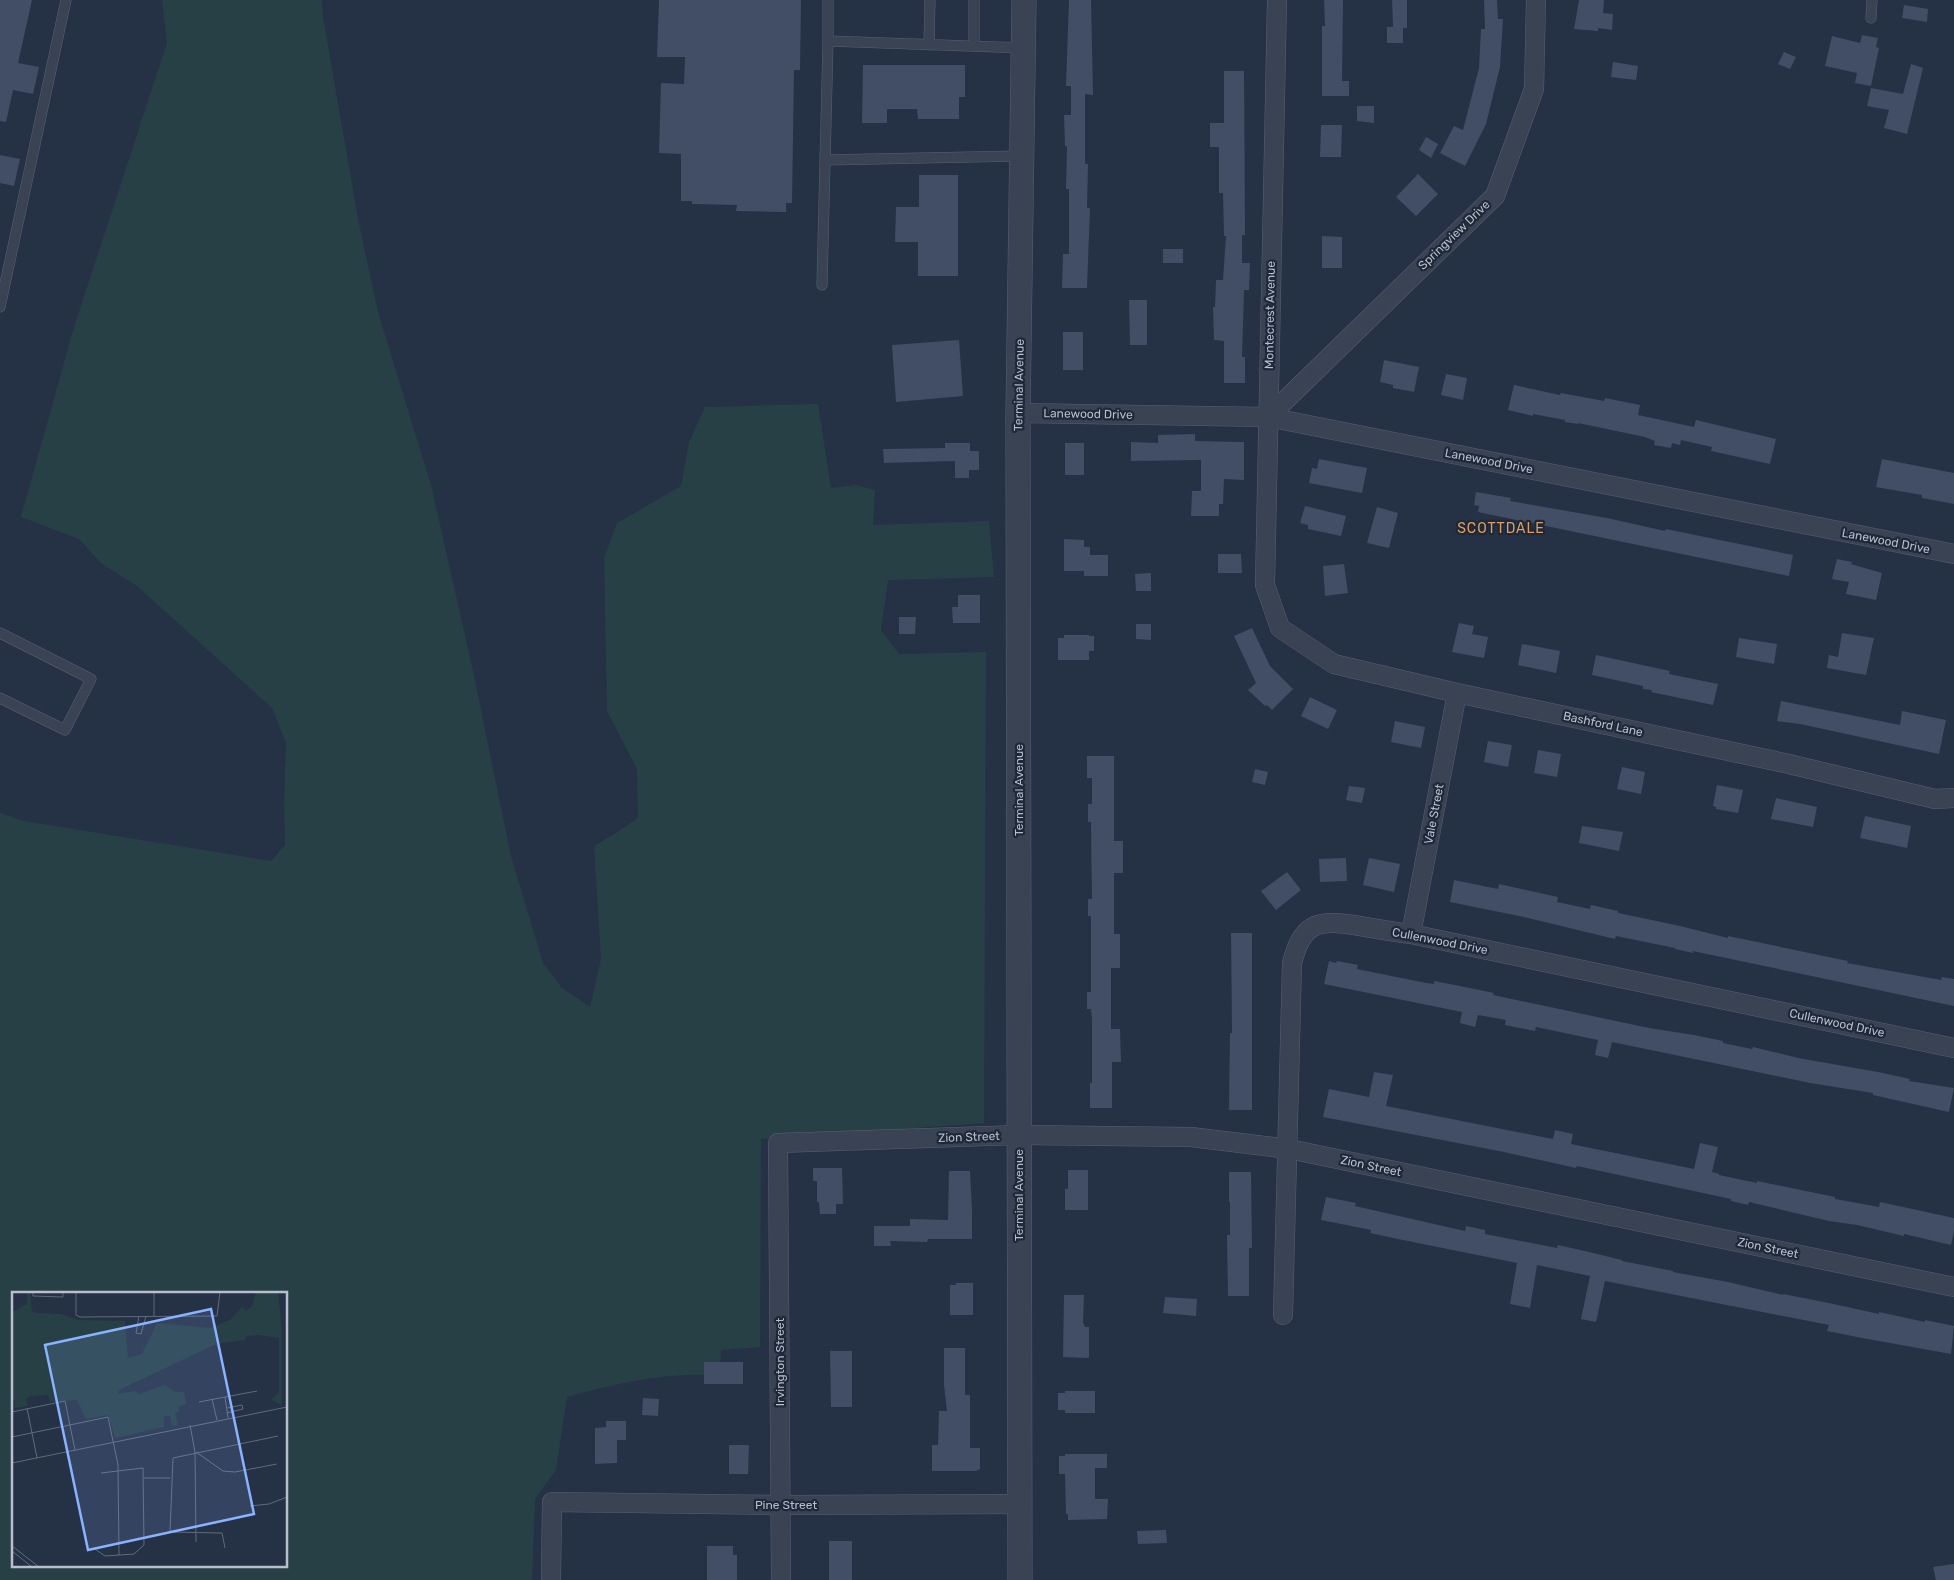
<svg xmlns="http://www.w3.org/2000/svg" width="1954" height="1580" viewBox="0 0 1954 1580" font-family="Rubik,sans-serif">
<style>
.green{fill:#274046;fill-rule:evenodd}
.building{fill:#424e65}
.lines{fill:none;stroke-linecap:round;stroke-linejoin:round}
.service-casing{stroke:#586171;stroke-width:11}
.minor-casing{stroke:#586171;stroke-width:20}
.tertiary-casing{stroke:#586171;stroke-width:25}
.service{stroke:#3a4354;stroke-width:10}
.minor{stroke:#3a4354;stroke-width:19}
.tertiary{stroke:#3a4354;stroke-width:24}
.labels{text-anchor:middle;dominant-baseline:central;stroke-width:4.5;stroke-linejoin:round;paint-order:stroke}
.street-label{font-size:12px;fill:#b7bfcd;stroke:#1e2839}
.neighbourhood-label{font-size:14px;letter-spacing:1px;fill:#de9e62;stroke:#1e2839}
.inset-road{fill:none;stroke:#5f6a7b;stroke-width:1}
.view{fill:#8bb2ff;fill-opacity:0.15;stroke:#8bb2ff;stroke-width:2.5}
.inset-edge{fill:none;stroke:#b7bfcd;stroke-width:2.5}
</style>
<rect width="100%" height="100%" fill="#253145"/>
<path class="green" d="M162 0H322L323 17 358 219 378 312 431 485 473 671 511 856 543 963 562 988 590 1007 601 959 594 846 616 833 638 818 637 769 607 711 604 558 617 523 681 486 689 442 705 407 818 404 831 488 856 485 875 490 873 525 989 521 994 577 888 580 881 630 899 654 986 652 984 1123 761 1139 760 1347 721 1350 720 1375C668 1372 617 1383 567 1397L556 1470 535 1499 532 1580H0V813L24 821 271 861 285 845 284 802 286 743 272 708 137 586 101 563 79 539 21 517 74 327 167 43ZM14 1294H286V1566H14Z"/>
<path class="building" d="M0 0H32L18 63 39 67 33 94 13 90 6 122 0 121Z
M659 0H801L800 70H794L792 203H786V212L736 211 737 205 692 204V201H681V154L659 153 661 83 684 84 685 57H657Z
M1069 0H1091L1093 95 1085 94V164H1088L1087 208H1090L1087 288H1062L1063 254H1069V189H1066L1067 146H1065L1064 115H1071V86H1066Z
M1324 0H1343L1342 81H1349V96H1322V26H1325Z
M1392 0H1407V28H1403V43H1387V27H1393Z
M1484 0H1497L1498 19H1503L1500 67 1486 124 1465 166 1440 153 1454 126 1463 130 1479 68 1481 29H1485Z
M1579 0H1604L1603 13 1613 14 1612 30 1598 28V31L1574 29Z
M1904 5 1928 9 1927 22 1902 18Z
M1862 35 1878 38 1876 47 1879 48 1871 86 1855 83 1857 73 1825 66 1832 36 1860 43Z
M1784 52 1796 57 1790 69 1778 64Z
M1613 62 1638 66 1636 80 1611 77Z
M1911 64 1923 68 1907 134 1884 128 1889 110 1867 106 1871 88 1903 94Z
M863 65H965V97H959V119H918L917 109H887V123H862Z
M1224 71H1244L1245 235H1242V263H1250L1249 290H1244L1242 357H1245V383H1224V341L1214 340 1213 307H1215L1216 280H1223L1226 236H1224L1223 193H1219V147H1210V123H1224Z
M1357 106H1374V123L1357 121Z
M1321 125H1342L1341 157H1320Z
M1426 137 1438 144 1431 158 1419 150Z
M0 155 20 159 14 186 0 183Z
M1418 174 1438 194 1416 216 1396 197Z
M919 175H958V276H918V242H895L896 207H919Z
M1322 236 1342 237V268H1322Z
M1163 249H1183V263H1163Z
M1129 300H1147V345H1130Z
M1063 332H1083V370H1063Z
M959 340 963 396 896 402 892 345Z
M1384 360 1419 367 1414 392 1393 388V385L1380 382Z
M1446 374 1467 378 1463 400 1441 395Z
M1514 385 1560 395 1561 393 1604 401 1605 398 1640 405 1638 415 1694 427 1696 420 1776 439 1770 464 1711 451 1712 447 1681 440 1680 445 1672 443 1671 448 1654 445 1655 441 1645 437 1578 423V424L1565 422V420L1533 414V416L1508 410Z
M1195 434V441L1244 442V480L1224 479 1223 504H1219V516H1191L1192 491H1201V460L1131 461V442L1158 443V435Z
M945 443H970V451H979V470H969V478H955V461L884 463 883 449 945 448Z
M1065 443H1084V475H1065Z
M1319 459 1367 468 1362 493 1309 483 1312 468 1317 469Z
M1882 459 1954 473V504L1922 498V495L1876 487Z
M1476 492 1511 498 1510 501 1607 518 1665 531 1666 529 1793 555 1789 576 1478 512 1479 506 1474 505Z
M1305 506 1346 516 1341 536 1308 529V525L1300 523Z
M1377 507 1398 513 1389 548 1367 543Z
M1064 539 1084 540V547H1090V555H1108V576H1084V571H1064Z
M1218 554H1241L1242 573H1218Z
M1837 559 1852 562 1851 564 1882 573 1876 600 1846 594 1849 582 1832 579Z
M1344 564 1348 593 1325 596 1323 566Z
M1151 573V591H1136L1135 574Z
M958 595H980V623H953L952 607H958Z
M899 617H916L915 634H899Z
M1459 623 1474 626 1472 634 1488 637 1484 658 1452 652Z
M1136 624H1151V640L1136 639Z
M1252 628 1270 666 1293 689 1272 710 1267 705 1265 706 1248 690 1256 683 1234 636Z
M1842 633 1874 638 1866 675 1827 668 1829 655 1838 657Z
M1064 635H1089V636H1094V651H1089V660H1058V638H1064Z
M1739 638 1777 644 1774 664 1736 657Z
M1522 644 1560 651 1556 673 1518 665Z
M1596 655 1670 671 1669 674 1718 684 1713 705 1651 692 1652 690 1643 689V686L1592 675Z
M1310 697 1337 710 1328 729 1301 716Z
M1781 701 1900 725 1902 711 1946 720 1939 754 1800 724 1777 721Z
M1395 721 1425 727 1421 748 1391 742Z
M1488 741 1512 745 1508 767 1484 762Z
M1538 750 1561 754 1557 777 1534 773Z
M1087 756H1114V841H1123V873H1114V934H1120V968H1111V1029H1120L1121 1062H1112V1108H1090V1083H1092V1018L1091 1009H1087V992H1091V916H1088V899H1092L1091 822H1088V804H1092V778H1087Z
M1622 767 1645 772 1641 794 1617 789Z
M1255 769 1268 772 1265 785 1252 782Z
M1717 785 1743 790 1738 813 1716 809V807L1713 806Z
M1349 786 1365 788 1362 803 1346 800Z
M1776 798 1817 807 1813 827 1771 819Z
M1865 816 1911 826 1907 848 1860 838Z
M1582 826 1623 832 1619 851 1579 843Z
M1346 858 1347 881 1320 882 1319 859Z
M1369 858 1400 864 1394 892 1363 885Z
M1287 872 1301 890 1276 910 1261 891Z
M1454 880 1498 889 1499 884 1558 897 1557 902 1590 909 1591 905 1618 911V913L1680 926 1728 938V936L1848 961 1847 963 1941 980 1942 977 1954 979V1006L1707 954 1693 951V953L1675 949V948L1616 936 1615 939 1524 917 1450 902Z
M1231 933H1252V1110H1229L1230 1033H1232Z
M1329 961 1336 963 1337 961 1358 965 1357 969 1426 983 1434 984V981L1455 985 1494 993 1493 995 1649 1028 1694 1035 1723 1041V1043L1752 1049 1753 1047 1798 1058 1878 1072 1910 1079 1909 1081 1954 1088 1949 1112 1873 1095V1093L1810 1083 1612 1042 1608 1058 1595 1055 1598 1040 1536 1027 1535 1031 1505 1025 1506 1020 1478 1015 1475 1027 1460 1023 1462 1012 1324 984Z
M1374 1072 1393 1075 1386 1106 1553 1139 1555 1130 1573 1134 1571 1144 1694 1169 1700 1143 1718 1147 1712 1172 1719 1174V1175L1757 1183V1181L1835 1197V1199L1879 1207 1880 1202 1954 1218V1231L1951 1245 1904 1234V1236L1857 1225 1829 1221 1749 1202 1748 1205 1731 1201V1199L1577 1166 1576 1168 1504 1152 1323 1117 1329 1089 1369 1097Z
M813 1168H842L843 1204H836V1214H820L819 1202H817V1181H813Z
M1068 1170H1088V1210H1065V1189H1068Z
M949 1171H970L972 1211V1239H928L927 1242 890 1241 891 1246H874V1226H910V1219L948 1220Z
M1229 1172H1251L1252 1248H1249V1296H1228L1227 1235H1230V1202H1229Z
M1326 1197 1356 1203 1355 1206 1465 1231 1466 1226 1485 1230V1234L1557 1248 1558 1245 1589 1252 1622 1260V1261L1673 1271V1272L1728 1282 1783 1295V1294L1829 1303 1879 1314V1312L1925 1322V1320L1954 1326 1951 1354 1857 1337 1827 1331 1829 1325 1605 1281 1596 1322 1581 1319 1590 1276 1537 1265 1530 1308 1510 1304 1517 1263 1398 1239 1370 1233 1371 1230 1321 1220Z
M956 1283H973V1315H950V1285H956Z
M1064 1295H1084L1083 1323 1085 1327H1089V1358L1063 1357Z
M1165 1297 1197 1299 1196 1316 1163 1313Z
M944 1348H965V1395H970V1448H980V1469L976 1471H932V1445H938L939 1411H947L944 1385Z
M830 1351H852V1407H831Z
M704 1362H743V1384H704Z
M1065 1391H1095V1413H1065V1410H1058V1393H1065Z
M643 1398 659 1399 658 1416 642 1415Z
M606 1421H626V1440H617V1463L595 1464V1428L606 1427Z
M729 1445H749L748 1474H729Z
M1065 1454H1107V1468H1095V1499H1108L1107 1519 1068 1520V1514H1066L1065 1474H1059V1456H1065Z
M1166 1530 1167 1543 1138 1544 1137 1531Z
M829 1541H852V1580H829Z
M707 1546H733V1555H737V1580H707Z
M1954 1564V1580H1936L1933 1567Z"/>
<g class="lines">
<g class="service-casing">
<path id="service" d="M1871 18 1872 0
M828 41V0
M929 45 930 0
M974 46V0
M825 160 1022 156
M822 285 828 41 1023 48
M0 307 66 0
M0 633 91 679 65 730 0 698"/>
</g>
<g class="minor-casing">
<path id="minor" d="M1277 0 1265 585 1280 628 1334 664 1457 693 1789 764 1935 799 1954 798
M1018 413 1268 417 1954 554
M1268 417 1495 196 1534 89 1536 0
M1411 934 1457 693
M1283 1315 1292 963C1303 919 1321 920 1360 926 1377 929 1394 932 1411 934L1954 1048
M551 1580 552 1502 781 1505 1020 1504
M781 1580 778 1143 1019 1135 1191 1137 1289 1149 1954 1287"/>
</g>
<g class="tertiary-casing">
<path id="tertiary" d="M1020 1580 1018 413 1024 0"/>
</g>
<use href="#service" class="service"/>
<use href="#minor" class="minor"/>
<use href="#tertiary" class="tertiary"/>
</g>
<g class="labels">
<g class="street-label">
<text transform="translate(1454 235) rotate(-44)">Springview Drive</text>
<text transform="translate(1270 315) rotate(-89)">Montecrest Avenue</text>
<text transform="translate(1019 385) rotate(-89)">Terminal Avenue</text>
<text transform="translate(1088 414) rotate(1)">Lanewood Drive</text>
<text transform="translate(1489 461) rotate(11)">Lanewood Drive</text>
<text transform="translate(1886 541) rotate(11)">Lanewood Drive</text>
<text transform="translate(1603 724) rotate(12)">Bashford Lane</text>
<text transform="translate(1019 790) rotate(-90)">Terminal Avenue</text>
<text transform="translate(1434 814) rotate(-79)">Vale Street</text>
<text transform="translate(1440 941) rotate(11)">Cullenwood Drive</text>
<text transform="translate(1837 1023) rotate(12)">Cullenwood Drive</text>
<text transform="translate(969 1137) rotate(-2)">Zion Street</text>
<text transform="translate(1371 1166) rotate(12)">Zion Street</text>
<text transform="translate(1019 1195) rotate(-90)">Terminal Avenue</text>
<text transform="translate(1768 1248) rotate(12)">Zion Street</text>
<text transform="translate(780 1362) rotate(-90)">Irvington Street</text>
<text x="786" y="1505">Pine Street</text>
</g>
<g class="neighbourhood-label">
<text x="1501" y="528">SCOTTDALE</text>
</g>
</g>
<g transform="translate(12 1292)">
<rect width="275" height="275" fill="#253145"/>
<path d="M15 0H18L20 19 25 21 48 22 67 28 113 29 116 66 130 62 145 31 198 36 218 28 230 15 234 19 240 14 244 0H266L270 38V113L259 108 267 100V46L246 43 234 44 233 48 204 52 107 98 106 102 123 99 127 102 153 93 163 100H172L174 112 166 115 167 120 163 121 166 133 160 134 158 124H152V135L103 146 96 123 74 127 65 108 38 110 36 103 19 104 14 107 16 114 3 116V109L0 108V20L15 12Z" fill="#274046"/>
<path class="inset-road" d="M21 0V4L51 5V0M64 0V23L68 25 205 24 208 0M127 24 124 41 129 42 134 24M142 24V0M213 105 245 99M200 107 205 128M187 110 213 105 216 126M15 116 25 166M215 116 230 113 231 117 215 121M0 120 53 109 63 158M178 133 183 160 184 250M0 145 96 125 106 173 107 263M184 160 211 179 223 180 265 172M0 171 275 115M132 186H158M238 214 257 212 275 205M0 254 27 275M213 256 210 241 158 240 161 166 266 144M83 257 93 264 122 262 132 253 131 176 89 181M0 259 20 275"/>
<path class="view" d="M199 17 242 222 76 258 33 53Z"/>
<rect width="275" height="275" class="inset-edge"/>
</g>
</svg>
